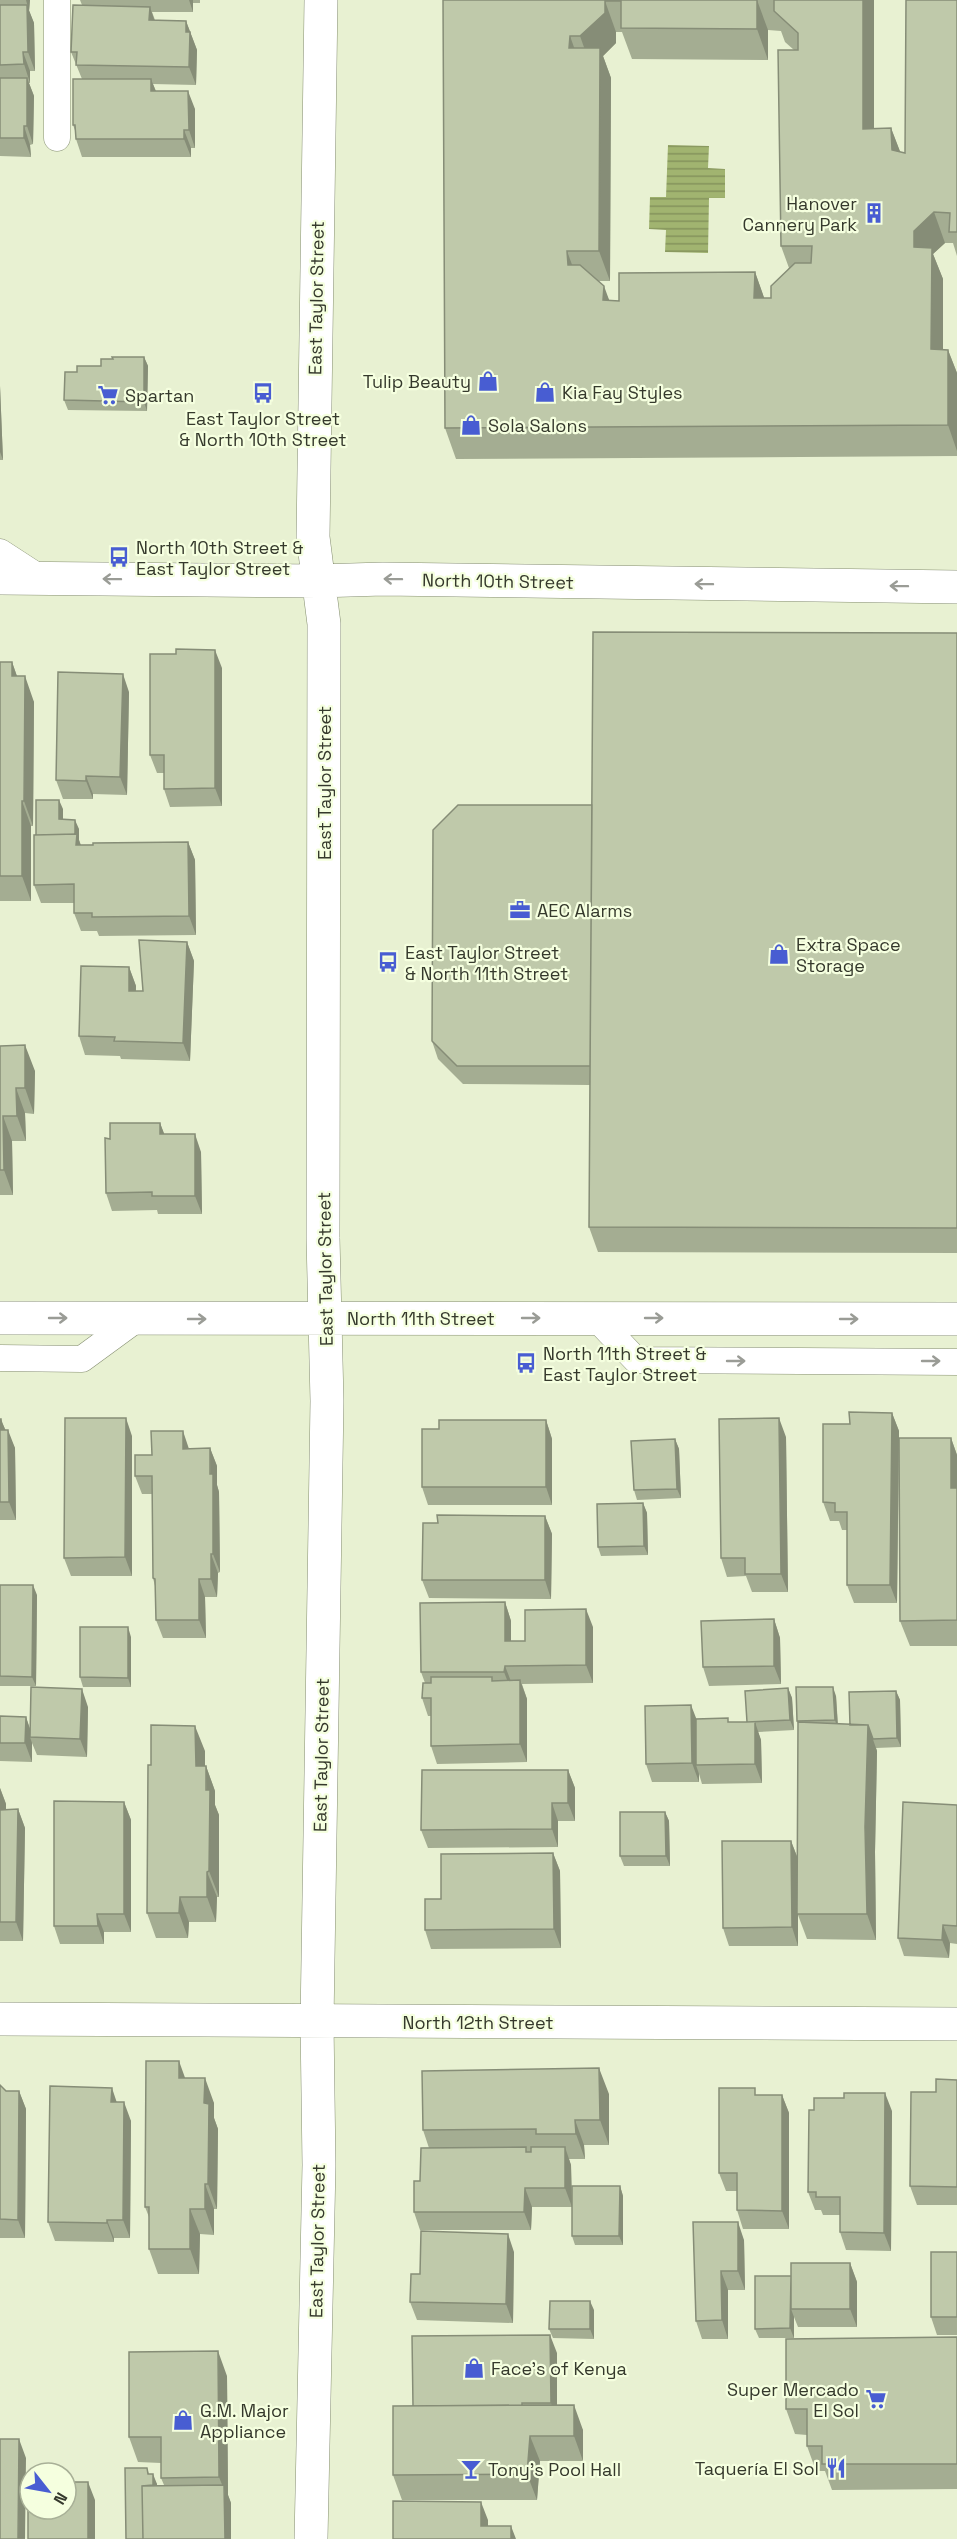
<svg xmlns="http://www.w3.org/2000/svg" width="957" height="2539" viewBox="0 0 957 2539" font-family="'Space Grotesk',sans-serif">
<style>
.water{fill:url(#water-rules)}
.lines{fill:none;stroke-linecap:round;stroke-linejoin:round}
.lane-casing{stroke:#868f72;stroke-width:27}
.secondary-casing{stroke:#868f72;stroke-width:34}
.lane{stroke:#fff;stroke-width:26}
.secondary{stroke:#fff;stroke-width:33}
.wall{fill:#a4ad92;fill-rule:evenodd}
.shaded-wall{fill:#868d77}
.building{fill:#bfc9aa;stroke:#868d77;stroke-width:1.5}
.oneway{stroke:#9a9c96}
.labels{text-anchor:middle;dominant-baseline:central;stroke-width:4.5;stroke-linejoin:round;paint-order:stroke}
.poi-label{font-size:18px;fill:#35392c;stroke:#f5ffdf;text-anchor:start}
.street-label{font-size:18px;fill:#35392c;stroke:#f5ffdf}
</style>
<defs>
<pattern id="water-rules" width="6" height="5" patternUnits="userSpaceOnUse" patternTransform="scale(1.5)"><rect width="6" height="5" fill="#a1b470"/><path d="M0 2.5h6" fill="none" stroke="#84935c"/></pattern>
</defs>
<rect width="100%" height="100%" fill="#e8f1d2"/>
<path class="water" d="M668 145 709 146 708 168 725 169V198H709L708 253 665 252 666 230 649 229 650 197H666Z"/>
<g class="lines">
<g class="lane-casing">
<path id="lane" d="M57 0V138
M0 552 40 578
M596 1318 636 1360 957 1362
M0 1358 82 1359 138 1318"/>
</g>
<g class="secondary-casing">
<path id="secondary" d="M0 578 318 581 383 579 957 587
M0 1318 957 1319
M0 2019 957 2024
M311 2539 319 2165 317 2022 327 1401 323 1238 324 624 313 537 321 0"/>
</g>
<use href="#lane" class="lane"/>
<use href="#secondary" class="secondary"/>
</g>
<path class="wall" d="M0 0H30L29 11 34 23 35 71H30V83H29L34 96 33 144 30 145 31 157 0 156Z
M80 0H200V3H193V12H152L155 20 186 21 197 50 196 85 153 84 156 91 195 109V148H191V157H82L76 139V133L73 125 82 79 71 52 82 5Z
M443 0H874V129L891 128 900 152 905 153 957 0V256L953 243H945L933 254 943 279V350H948L957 373V456L456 459 445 428ZM768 30 781 31 785 42 794 50 781 246 789 268 771 298H764L755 272 619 301 609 300 599 281H610L611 78 603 56 616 43V32H622L632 59 768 60Z
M144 357 148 366 147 411 68 410 64 400 101 366 113 359Z
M0 386 3 460H0Z
M957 633V1253L598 1252 589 1227 590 1085 463 1084 438 1059 432 1041 592 805Z
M0 662H12L17 676 34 702 33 826H31V901H0Z
M222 668V806L170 807 164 789V773H157L150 755Z
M129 692 127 795 93 794V799H63L56 780Z
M63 809V820L79 829V840L81 845 188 842 195 860 196 935 99 936 97 931H81L74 913V903H41L34 885 36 835Z
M187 942 194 961 190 1061 121 1059 120 1056 85 1055 79 1036 129 967 136 986V991H143Z
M0 1046 35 1071 34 1114 25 1113 26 1141H12L13 1195H0Z
M160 1123 164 1134 201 1152 202 1214H158L157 1210 112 1211 106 1193 110 1139Z
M892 1413 899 1431V1438H951L957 1455V1646H910L900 1621 899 1448 897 1603H854L847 1585V1530H842L839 1521H830L823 1502 850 1424Z
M0 1419 15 1448 16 1520H0Z
M546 1420 552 1439V1505H428L422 1487 439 1429Z
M132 1436V1576H71L64 1558Z
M786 1437 788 1592H752L746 1576 727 1577 721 1558Z
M675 1439 679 1449 681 1498 637 1500 634 1490Z
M189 1448H210L217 1466V1485L219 1492 220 1572 218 1573 217 1597H205L206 1638H163L156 1620 155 1586 153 1578 152 1494H142L135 1476 152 1455Z
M643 1503 647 1513 648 1555 601 1556 598 1547Z
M545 1516 552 1534 551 1599 429 1598 422 1580 438 1523Z
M0 1585 37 1595 36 1686H0Z
M505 1602 511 1621V1641H525L593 1627V1683L522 1684 527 1699V1762L437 1764 431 1746V1716H428L422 1698 425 1683 421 1672Z
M774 1619 780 1638 781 1684 709 1686 703 1667Z
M131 1637V1687H83L80 1677Z
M788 1688 792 1698 794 1730 758 1732 761 1740 762 1783 702 1784 699 1774V1782H652L646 1764 696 1719 729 1722H747Z
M896 1691 900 1700 901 1747 876 1748 877 1751 875 1852 876 1940 807 1939 798 1915V1946H729L723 1928 791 1841 798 1859V1724L797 1721 836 1696 838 1724 850 1725Z
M88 1707 87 1757 37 1755 32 1743V1762L0 1761V1716L26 1717 30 1729Z
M205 1751V1766H206L215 1791V1805L219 1815V1897H217L216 1922H189L188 1938H156L147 1913 151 1765Z
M568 1770 575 1788V1821H558V1847L428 1848 421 1830Z
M0 1788 6 1804V1810L18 1809 25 1828 23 1941H0Z
M124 1802 131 1820V1932H104V1944H60L54 1926Z
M957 1805V1944L950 1943 949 1958 904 1956 898 1938Z
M665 1812 669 1821 670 1866H624L620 1856Z
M553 1853 560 1871 561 1948 431 1949 425 1930 441 1899Z
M185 2078 214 2103V2118L218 2129 217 2209H214V2235L200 2234 199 2274H158L149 2249V2217L145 2207Z
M957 2080V2205H917L910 2186 936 2092Z
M0 2085 6 2091H19L26 2109 25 2238H0Z
M609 2094V2145H584L585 2159H569L571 2165 572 2207H532L531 2230H420L414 2212 429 2148 423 2130Z
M758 2095H782L789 2113V2229H743L737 2210V2191H726L719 2173Z
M117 2102 131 2121 130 2238H114V2242L55 2241 48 2222Z
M814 2110 892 2111 891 2251 846 2250 840 2232V2215H823L821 2210H815L808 2192Z
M620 2186 623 2196V2245H575L572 2236Z
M693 2222 744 2240 745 2290H728V2339H702L696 2321Z
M514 2252 513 2323 417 2320 410 2302 420 2274Z
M957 2252V2335H937L931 2317Z
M850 2263 857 2282V2327H798L794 2317V2338H759L755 2329Z
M594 2310V2339L553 2338 549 2329Z
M957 2337V2489L832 2490 825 2471H816L807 2446V2435L795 2434 786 2409Z
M557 2353V2405L583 2430V2461H540L537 2500H402L393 2475 413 2406Z
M227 2376 228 2495 231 2503V2539H126L147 2468 149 2474 157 2484V2485H164L161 2478V2463L138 2462 129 2437Z"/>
<path class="shaded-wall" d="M26 0H30L29 11Z
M189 0H193V12Z
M757 0 768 30V60L757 29Z
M863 0H874V159L863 129Z
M605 1 616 32V43L603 56 611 78 610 281 599 251 591 67 580 36Z
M27 5 34 23 35 71 28 52Z
M150 7 156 25 149 20Z
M186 21 197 50 196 85 189 67 186 32Z
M570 36 581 67 569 48Z
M23 52 30 71V83L24 64Z
M27 78 34 96 33 144 27 126Z
M151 79 158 97 151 91Z
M188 91 195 109V148L189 130Z
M24 126 30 145 31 157 24 138Z
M891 128 903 159 892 150Z
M184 130 191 148V157L184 139Z
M934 212 945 243 933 254 943 279V380L931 349 914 247V231Z
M567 251 578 281 568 265Z
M755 272 766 303 754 298Z
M604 286 615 316 603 300Z
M948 350 957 373V451L948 425Z
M144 357 148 366 147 411 144 402Z
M0 386 3 460 0 452Z
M215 650 222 668V806L215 788Z
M12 662 21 688 12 676Z
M123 674 129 692 127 795 120 777Z
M25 676 34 702 33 826 24 801Z
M86 776 93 794V799L86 781Z
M59 800 63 809V829L59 819Z
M22 801 31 826V901L22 876Z
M75 820 79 829V840L83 853V863L75 842Z
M188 842 195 860 196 935 189 916Z
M187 942 194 961 190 1061 183 1043Z
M129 967 136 986 135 1009 129 991Z
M25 1045 35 1071 34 1114 25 1088Z
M16 1088 25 1113 26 1141 17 1116Z
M3 1116 12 1141 13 1195 4 1170Z
M160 1123 167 1141 160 1134Z
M195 1134 201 1152 202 1214 195 1196Z
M892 1413 899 1431 897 1603 890 1585Z
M126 1418 132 1436V1576L125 1557Z
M779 1418 786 1437 788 1592 781 1574Z
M1 1419 8 1437 1 1430Z
M546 1420 552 1439V1505L546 1487Z
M8 1430 15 1448 16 1520 9 1502Z
M183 1431 189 1449H183Z
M951 1438 957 1455V1504L951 1488Z
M675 1439 679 1449 681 1498 677 1489Z
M210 1448 217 1466V1485L219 1492 220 1572 213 1554Z
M643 1503 647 1513 648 1555 644 1546Z
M545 1516 552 1534 551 1599 545 1580Z
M211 1554 218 1573 217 1597 211 1579Z
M199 1579 205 1597 206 1638 199 1620Z
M33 1585 37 1595 36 1686 32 1677Z
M505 1602 511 1621V1659L505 1641Z
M586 1609 593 1627V1683L586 1665Z
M774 1619 780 1638 781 1684 774 1666Z
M128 1627 131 1637V1687L128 1678Z
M505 1666 512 1684 511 1690 504 1672Z
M520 1680 527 1699V1762L520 1744Z
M833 1687 836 1696 838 1730 835 1720Z
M788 1688 792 1698 794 1730 790 1720Z
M82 1689 88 1707 87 1757 80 1739Z
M896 1691 900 1700 901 1747 897 1738Z
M691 1705 698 1723 696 1765 699 1774V1782L692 1763Z
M26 1717 32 1735 30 1737 32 1743V1762L25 1743Z
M755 1722 761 1740 762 1783 755 1764Z
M868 1725 877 1751 875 1852 876 1940 867 1914 865 1827Z
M195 1726 205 1751V1791L196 1766Z
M206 1766 215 1791V1805L219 1815V1897L209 1871Z
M568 1770 575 1788V1821L568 1803Z
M0 1788 6 1804V1828L0 1812Z
M124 1802 131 1820V1932L124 1914Z
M552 1803 558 1821V1847L552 1829Z
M18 1809 25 1828 23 1941 16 1922Z
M665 1812 669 1821 670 1866 666 1856Z
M791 1841 798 1859V1946L792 1927Z
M553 1853 560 1871 561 1948 554 1929Z
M207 1872 217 1897 216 1922 207 1897Z
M180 1897 189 1922 188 1938 179 1913Z
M97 1914 104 1932V1944L98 1926Z
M943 1925 950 1943 949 1958 942 1940Z
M179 2061 188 2086 179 2078Z
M599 2068 609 2094V2145L600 2120Z
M205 2078 214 2103V2118L218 2129 217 2209 208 2184 204 2103Z
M112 2088 118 2106 111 2102Z
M19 2091 26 2109 25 2238 18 2220Z
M885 2093 892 2111 891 2251 884 2233Z
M782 2095 789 2113V2229L782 2211Z
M124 2102 131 2121 130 2238 123 2220Z
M575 2120 584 2145 585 2159 576 2134Z
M565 2147 571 2165 572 2207 565 2188Z
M205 2184 214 2209V2235L205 2209Z
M620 2186 623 2196V2245L619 2236Z
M525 2188 532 2207 531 2230 524 2212Z
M190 2209 200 2234 199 2274 190 2249Z
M107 2220 114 2238V2242L107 2223Z
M738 2222 744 2240 745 2290 738 2271Z
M508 2234 514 2252 513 2323 506 2304Z
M850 2263 857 2282V2327L850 2309Z
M721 2271 728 2290V2339L722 2320Z
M791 2276V2309L794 2317V2338L790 2328Z
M590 2301 594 2310V2339L590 2329Z
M550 2335 557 2353V2421L551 2403Z
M218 2351 227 2376 228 2495 231 2503V2539H225V2492L219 2477Z
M574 2405 583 2430V2461L574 2436Z
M530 2436 540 2461 537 2500 527 2474Z
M19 2439 26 2458 25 2539H18Z
M153 2474 157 2484V2503L153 2494Z
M88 2482 95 2500V2539H88Z
M481 2502 488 2520V2539L481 2526Z
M511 2526 516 2539H511Z"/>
<path class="building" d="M443 0H757V29L621 28V1H605V13L580 36H570L569 48H600L599 251H567L568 265H580L604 286 603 300 619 301V273L755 272 754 298H771V286L795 263H811L812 246H781L778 50H798V33L774 11V0H863V129L891 128 892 150 905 153 906 0H957V232H949L950 213 934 212 914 231V247L932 248 931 349 948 350V425L445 428Z
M0 5H27L28 52H23L24 64 0 65Z
M73 5 150 7 149 20 186 21V32H190L189 67 76 65 77 52H71Z
M0 78H27V126H24V138H0Z
M73 79H151V91H188L189 130H184V139H76L75 125H73Z
M112 357H144V402L64 400 65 372H77V366H101V359H113Z
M593 632 957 633V1228L589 1227Z
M176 649 215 650V788L164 789V755H150V654H176Z
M0 662H12V676H25L24 801H22V876H0Z
M58 672 123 674 120 777 86 776V781L56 780Z
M36 800H59V819L75 820V834L36 835Z
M458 805H592L590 1066H457L432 1041 433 830Z
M77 834 76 845H93V843L188 842 189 916 92 917V913H74V884L34 885V835Z
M139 940 187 942 183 1043 114 1041 115 1037 79 1036 81 966 129 967V991H143Z
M25 1045V1088H16L17 1116H3L4 1170H0V1046Z
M110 1123H160V1134H195V1196H152V1192L106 1193 105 1138 110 1139Z
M849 1412 892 1413 890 1585H847V1512H835V1503L823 1502V1424H850Z
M65 1418H126L125 1557 64 1558Z
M779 1418 781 1574H745V1558H721L719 1419Z
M0 1419H1V1430H8L9 1502H0Z
M439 1420H546V1487H422V1429H439Z
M151 1431H183V1449L210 1448V1474H213V1554H211V1579H199V1620H156L155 1579 153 1578 152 1476H135V1455H152Z
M899 1438H951V1488H957V1620L900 1621Z
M675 1439 677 1489 634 1490 631 1441Z
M643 1503 644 1546 598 1547 597 1504Z
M437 1515 545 1516V1580H422L423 1523H438Z
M0 1585H33L32 1677 0 1676Z
M505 1602V1641H525V1610L586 1609V1665L505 1666 504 1672H421L420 1603Z
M774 1619V1666L703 1667 701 1621Z
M80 1627H128V1678L80 1677Z
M431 1677H492V1681L520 1680V1744L431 1746V1698H422L423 1683H431Z
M31 1687 82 1689 80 1739 30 1737Z
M796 1687H833L835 1720 797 1721Z
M788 1688 790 1720 747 1722 745 1691Z
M896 1691 897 1738 873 1739 868 1725H850L849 1692Z
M691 1705 692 1763 646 1764 645 1706Z
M0 1716 26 1717 25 1743H0Z
M728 1718V1722H755V1764L696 1765V1719Z
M798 1722 868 1725 865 1827 867 1914H797Z
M151 1725 195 1726 196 1766H206V1790H210L209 1871 207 1872V1897H180L179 1913H147L148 1765H151Z
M422 1770H568V1803H552V1829L421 1830Z
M54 1801 124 1802V1914H97L98 1926H54Z
M903 1802 957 1805V1926L943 1925 942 1940 898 1938Z
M18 1809 16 1922H0V1810Z
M620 1812H665L666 1856H620Z
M722 1841H791L792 1927 723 1928Z
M553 1853 554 1929 425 1930V1899H441V1854Z
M146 2061H179V2078H205L204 2103 209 2104 208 2184H205V2209H190V2249H149V2207H145Z
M599 2068 600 2120H575L576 2134H536V2129L423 2130 422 2071Z
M936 2079 957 2080V2187L910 2186 911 2092H936Z
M0 2085 6 2091H19L18 2220 0 2219Z
M50 2086 112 2088 111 2102H124L123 2220H107V2223L48 2222Z
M719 2088H755V2095H782V2211L737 2210V2173H719Z
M844 2093H885L884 2233 840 2232V2197H816V2192H808L809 2110H814V2098H844Z
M526 2147V2152H531V2147H565V2188H525L524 2212H414V2181H420L421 2148Z
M572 2186H620L619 2236H572Z
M693 2222H738V2271H721L722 2320 696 2321Z
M421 2231 508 2234 506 2304 410 2302 411 2274H420Z
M931 2252H957V2317H931Z
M791 2263H850V2309H791Z
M755 2276H791L790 2328 755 2329Z
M550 2301H590V2329H549Z
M550 2335 551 2403H522V2405L413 2406 412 2336Z
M957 2337V2464H822V2446H807V2409H786V2339Z
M218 2351 219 2477 161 2478V2437H129V2352Z
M574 2405V2436H530L527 2474 393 2475V2406Z
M0 2439H19L18 2539H0Z
M125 2468H147L148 2474H153V2485L142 2486 143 2539H126Z
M66 2482H88V2539H28V2483H30V2509H66Z
M224 2485 225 2539H143L142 2486Z
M393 2501 481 2502V2526H511V2539H393Z"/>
<defs><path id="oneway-shaft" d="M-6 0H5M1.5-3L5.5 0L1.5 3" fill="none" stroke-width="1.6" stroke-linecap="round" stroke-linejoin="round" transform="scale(1.5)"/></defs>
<g class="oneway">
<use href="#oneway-shaft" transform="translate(112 579) rotate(-179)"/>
<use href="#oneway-shaft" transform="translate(393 579) rotate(-179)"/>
<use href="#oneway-shaft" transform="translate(704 584) rotate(-179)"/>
<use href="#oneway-shaft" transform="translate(899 586) rotate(-179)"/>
<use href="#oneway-shaft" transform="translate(58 1318)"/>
<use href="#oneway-shaft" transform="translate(531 1318)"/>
<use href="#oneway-shaft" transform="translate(654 1318)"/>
<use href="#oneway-shaft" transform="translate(197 1319)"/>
<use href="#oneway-shaft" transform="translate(849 1319)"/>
<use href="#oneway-shaft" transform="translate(736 1361)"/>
<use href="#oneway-shaft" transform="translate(931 1361)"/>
</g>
<defs>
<g id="building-bare" transform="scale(1.62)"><path d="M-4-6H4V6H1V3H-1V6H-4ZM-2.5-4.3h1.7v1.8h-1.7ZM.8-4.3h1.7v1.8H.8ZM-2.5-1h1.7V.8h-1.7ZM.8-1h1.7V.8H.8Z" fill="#485dd2" stroke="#f5ffdf" stroke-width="2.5" paint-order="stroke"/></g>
<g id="shop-bare" transform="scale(1.62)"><path d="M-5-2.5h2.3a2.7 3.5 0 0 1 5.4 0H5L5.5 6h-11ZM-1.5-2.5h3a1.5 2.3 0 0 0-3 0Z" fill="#485dd2" stroke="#f5ffdf" stroke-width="2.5" paint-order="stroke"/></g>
<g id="bus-bare" transform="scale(1.62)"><path d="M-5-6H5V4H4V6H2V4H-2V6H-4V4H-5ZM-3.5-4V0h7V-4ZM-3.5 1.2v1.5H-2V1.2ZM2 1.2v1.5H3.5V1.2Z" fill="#485dd2" stroke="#f5ffdf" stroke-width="2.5" paint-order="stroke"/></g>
<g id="supermarket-bare" transform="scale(1.62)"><path d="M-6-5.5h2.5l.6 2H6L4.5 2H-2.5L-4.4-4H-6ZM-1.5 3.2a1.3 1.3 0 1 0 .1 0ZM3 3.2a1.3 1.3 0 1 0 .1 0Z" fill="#485dd2" stroke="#f5ffdf" stroke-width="2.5" paint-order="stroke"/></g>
<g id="office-bare" transform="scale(1.62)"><path d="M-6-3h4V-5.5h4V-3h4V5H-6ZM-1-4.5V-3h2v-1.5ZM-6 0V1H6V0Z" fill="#485dd2" stroke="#f5ffdf" stroke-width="2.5" paint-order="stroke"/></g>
<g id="restaurant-bare" transform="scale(1.62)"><path d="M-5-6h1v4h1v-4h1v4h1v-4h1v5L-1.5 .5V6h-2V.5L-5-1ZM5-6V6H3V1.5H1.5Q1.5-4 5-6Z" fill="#485dd2" stroke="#f5ffdf" stroke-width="2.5" paint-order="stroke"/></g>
<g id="bar-bare" transform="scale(1.62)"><path d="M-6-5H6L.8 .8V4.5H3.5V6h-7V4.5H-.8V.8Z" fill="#485dd2" stroke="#f5ffdf" stroke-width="2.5" paint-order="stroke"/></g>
</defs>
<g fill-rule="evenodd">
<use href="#building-bare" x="874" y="213"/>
<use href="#shop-bare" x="488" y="381"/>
<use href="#shop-bare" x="545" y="392"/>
<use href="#bus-bare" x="263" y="393"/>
<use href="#supermarket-bare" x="108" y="395"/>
<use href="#shop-bare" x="471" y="425"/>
<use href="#bus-bare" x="119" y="557"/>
<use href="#office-bare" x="520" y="910"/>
<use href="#shop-bare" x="779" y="954"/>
<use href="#bus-bare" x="388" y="962"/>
<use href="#bus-bare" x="526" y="1363"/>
<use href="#shop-bare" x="474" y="2368"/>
<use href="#supermarket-bare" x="876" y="2399"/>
<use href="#shop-bare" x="183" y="2420"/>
<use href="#restaurant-bare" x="836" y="2468"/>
<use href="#bar-bare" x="471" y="2469"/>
</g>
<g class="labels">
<g class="poi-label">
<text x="857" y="203" text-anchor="end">Hanover<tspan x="857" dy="21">Cannery Park</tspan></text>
<text x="471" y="381" text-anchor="end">Tulip Beauty</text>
<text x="562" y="392">Kia Fay Styles</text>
<text x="125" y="395">Spartan</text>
<text x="263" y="418" text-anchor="middle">East Taylor Street<tspan x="263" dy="21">&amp; North 10th Street</tspan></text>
<text x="488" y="425">Sola Salons</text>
<text x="136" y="547">North 10th Street &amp;<tspan x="136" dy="21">East Taylor Street</tspan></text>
<text x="537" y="910">AEC Alarms</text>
<text x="796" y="944">Extra Space<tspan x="796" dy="21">Storage</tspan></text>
<text x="405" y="952">East Taylor Street<tspan x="405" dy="21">&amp; North 11th Street</tspan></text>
<text x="543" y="1353">North 11th Street &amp;<tspan x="543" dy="21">East Taylor Street</tspan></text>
<text x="491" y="2368">Face’s of Kenya</text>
<text x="859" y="2389" text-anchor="end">Super Mercado<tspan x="859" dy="21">El Sol</tspan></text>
<text x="200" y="2410">G.M. Major<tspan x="200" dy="21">Appliance</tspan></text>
<text x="819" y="2468" text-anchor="end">Taquería El Sol</text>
<text x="488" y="2469">Tony’s Pool Hall</text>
</g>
<g class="street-label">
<text transform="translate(316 298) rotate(-89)">East Taylor Street</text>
<text transform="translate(498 581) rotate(1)">North 10th Street</text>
<text transform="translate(324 783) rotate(-90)">East Taylor Street</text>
<text transform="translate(325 1269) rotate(-91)">East Taylor Street</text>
<text x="421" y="1318">North 11th Street</text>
<text transform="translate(321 1755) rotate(-89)">East Taylor Street</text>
<text x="478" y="2022">North 12th Street</text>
<text transform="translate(317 2241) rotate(-89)">East Taylor Street</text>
</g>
</g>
<g transform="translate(48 2491) rotate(121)"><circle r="28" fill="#f5ffdf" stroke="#a8b097" stroke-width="1.5"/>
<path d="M0-4.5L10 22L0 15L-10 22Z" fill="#485dd2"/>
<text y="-9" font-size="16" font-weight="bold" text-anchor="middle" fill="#35392c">N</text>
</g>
</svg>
